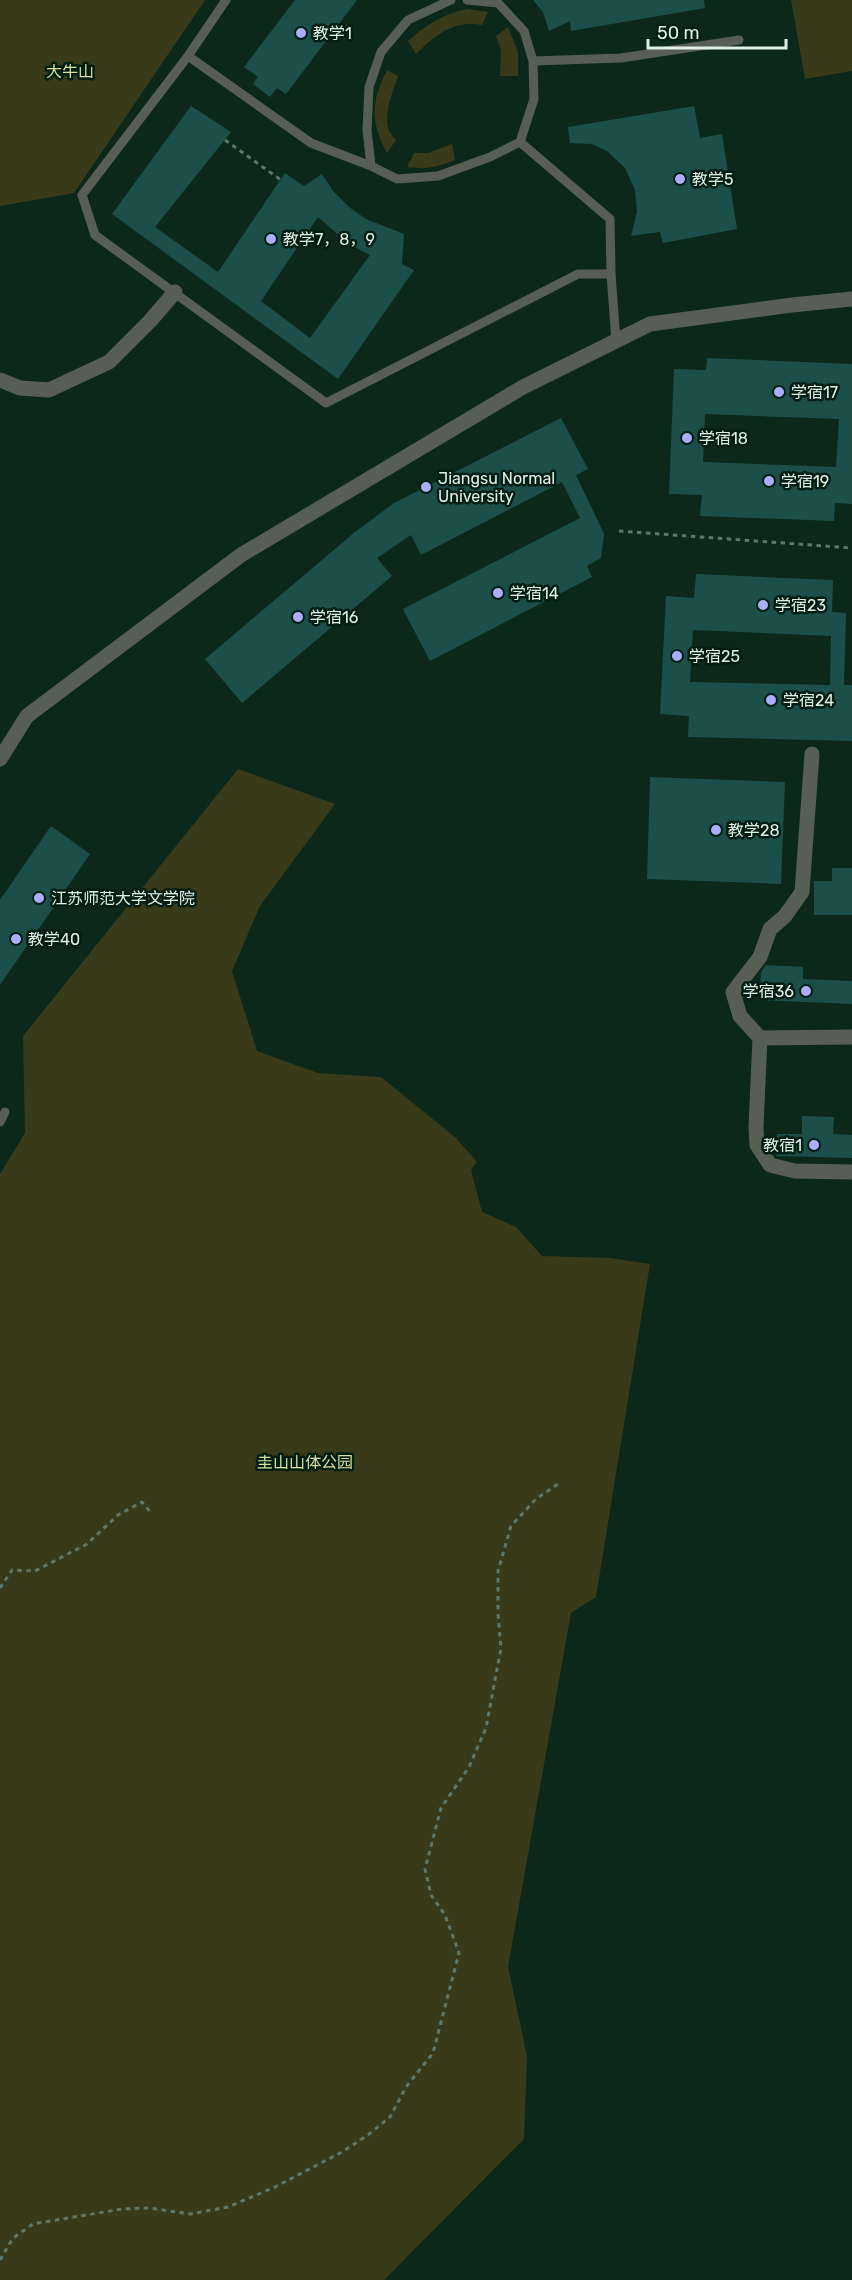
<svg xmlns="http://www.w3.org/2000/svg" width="852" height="2280" viewBox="0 0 852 2280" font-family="Rubik,'Noto Sans SC',sans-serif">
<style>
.green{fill:#383a19}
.building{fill:#1c4f4a;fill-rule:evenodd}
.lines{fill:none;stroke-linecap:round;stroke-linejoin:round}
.path{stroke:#5f786c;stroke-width:3;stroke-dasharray:4.5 4.5;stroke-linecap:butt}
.service{stroke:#575f54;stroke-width:9}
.minor{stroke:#575f54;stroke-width:15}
.poi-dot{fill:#abaffb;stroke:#021e12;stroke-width:2}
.labels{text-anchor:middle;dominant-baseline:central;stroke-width:5;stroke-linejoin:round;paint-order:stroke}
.poi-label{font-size:16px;fill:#dff0e7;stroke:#021e12;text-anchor:start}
.park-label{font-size:16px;fill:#d9df9e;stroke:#021e12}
</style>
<rect width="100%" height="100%" fill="#0b281b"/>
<path class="green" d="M0 0H205L74 193 0 206Z
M791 0H852V71L805 79Z
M468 9 488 12 482 25C453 20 436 35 416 54L408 41C426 25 444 13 468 9Z
M508 27 518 52V76H500L501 50 496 36Z
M387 70 398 76C392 95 378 124 396 140L387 153C370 122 371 101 387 70Z
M452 144 455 160C438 167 425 170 407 167L414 153H428Z
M238 769 335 804 260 906 232 971 257 1051 318 1073 381 1077 456 1138 477 1162 471 1170 482 1212 516 1227 542 1256 611 1258 650 1264 596 1597 571 1613 508 1967 527 2056 524 2139 384 2280H0V1174L25 1133 23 1036Z"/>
<path class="building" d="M295 0H357L286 94 277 88 270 97 253 84 258 77 244 67Z
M533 0H704L705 8 571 31 570 21 549 31 543 12Z
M191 106 231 132 155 227 218 272 285 173 304 186 322 174 333 191 349 207 366 219 404 234 402 264 414 270 338 379 112 214ZM318 217 349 244 370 255 310 338 261 301Z
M694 106 700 138 722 134 737 229 663 243 660 232 631 236 637 212 635 190 625 168 607 151 592 144 570 143 568 127Z
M707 358 852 364V504L835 503 834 521 700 516 702 495 669 494 674 369 706 370ZM705 414 839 419 836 467 703 462Z
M561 418 588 469 576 475 604 534 601 558 587 566 592 577 430 661 403 609 580 518 562 482 421 555 411 535 377 558 392 576 242 703 205 659 355 532 394 503Z
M696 574 833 580 832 612 846 613 844 685H852V741L688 737 689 716 660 714 666 596 694 598ZM693 630 831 636 830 685 690 682Z
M650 777 785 782 781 884 647 879Z
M51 826 90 854 0 985V900Z
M832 868H852V915H814V881H832Z
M766 965 803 967V979L852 981V1004L759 1000 761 972Z
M802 1116 834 1117 833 1134 852 1135V1158L776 1156 777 1134H802Z"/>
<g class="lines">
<path class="path" d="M225 140 281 180
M619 531 852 548
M0 1588 12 1570 35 1571 87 1544 118 1515 142 1502 152 1514
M0 2260 13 2238 33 2224 122 2209 149 2208 190 2214 228 2207 275 2187 342 2152 368 2135 390 2117 406 2087 433 2053 459 1953 445 1915 431 1895 425 1869 441 1808 469 1767 486 1728 501 1648 498 1614V1571L511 1526 536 1499 558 1484"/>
<path class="service" d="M467 0 498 3 524 31 533 61 534 99 520 142 490 157 438 176 397 179 371 166 311 143 188 56 82 195 95 235 326 403 578 274H611
M188 56 226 0
M533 61 621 58 739 40
M520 142 610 219 611 274 616 341
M371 166 367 130 369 87 381 52 408 20 451 0
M0 1122 5 1112"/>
<path class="minor" d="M0 380 20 388 49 390 109 362 150 321 175 292
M812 754 802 892 785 916 770 929 760 957 733 992 740 1016 760 1038 852 1037
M0 759 27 716 241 555 523 387 650 324 792 305 852 299
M760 1038 756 1127 757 1145 770 1165 795 1171 852 1172"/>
</g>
<g class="poi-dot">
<circle cx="301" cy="33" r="6"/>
<circle cx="680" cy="179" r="6"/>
<circle cx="271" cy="239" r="6"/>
<circle cx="779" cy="392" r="6"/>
<circle cx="687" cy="438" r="6"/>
<circle cx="769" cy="481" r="6"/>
<circle cx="426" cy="487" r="6"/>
<circle cx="498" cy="593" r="6"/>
<circle cx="763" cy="605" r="6"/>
<circle cx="298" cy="617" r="6"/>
<circle cx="677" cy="656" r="6"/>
<circle cx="771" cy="700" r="6"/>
<circle cx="716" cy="830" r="6"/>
<circle cx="39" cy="898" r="6"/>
<circle cx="16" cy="939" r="6"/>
<circle cx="806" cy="991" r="6"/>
<circle cx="814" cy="1145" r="6"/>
</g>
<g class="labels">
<g class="poi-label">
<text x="313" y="33">教学1</text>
<text x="692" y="179">教学5</text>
<text x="283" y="239">教学7，8，9</text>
<text x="791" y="392">学宿17</text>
<text x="699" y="438">学宿18</text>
<text x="438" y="478">Jiangsu Normal<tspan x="438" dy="18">University</tspan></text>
<text x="781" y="481">学宿19</text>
<text x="510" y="593">学宿14</text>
<text x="775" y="605">学宿23</text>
<text x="310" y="617">学宿16</text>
<text x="689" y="656">学宿25</text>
<text x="783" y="700">学宿24</text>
<text x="728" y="830">教学28</text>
<text x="51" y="898">江苏师范大学文学院</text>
<text x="28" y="939">教学40</text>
<text x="794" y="991" text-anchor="end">学宿36</text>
<text x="802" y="1145" text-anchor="end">教宿1</text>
</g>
<g class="park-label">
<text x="70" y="71">大牛山</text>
<text x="305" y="1462">圭山山体公园</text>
</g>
</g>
<path d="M648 39v9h138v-9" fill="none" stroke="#dff0e7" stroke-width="3"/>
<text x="657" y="39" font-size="18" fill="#dff0e7" stroke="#021e12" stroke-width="4.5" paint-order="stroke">50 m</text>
</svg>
